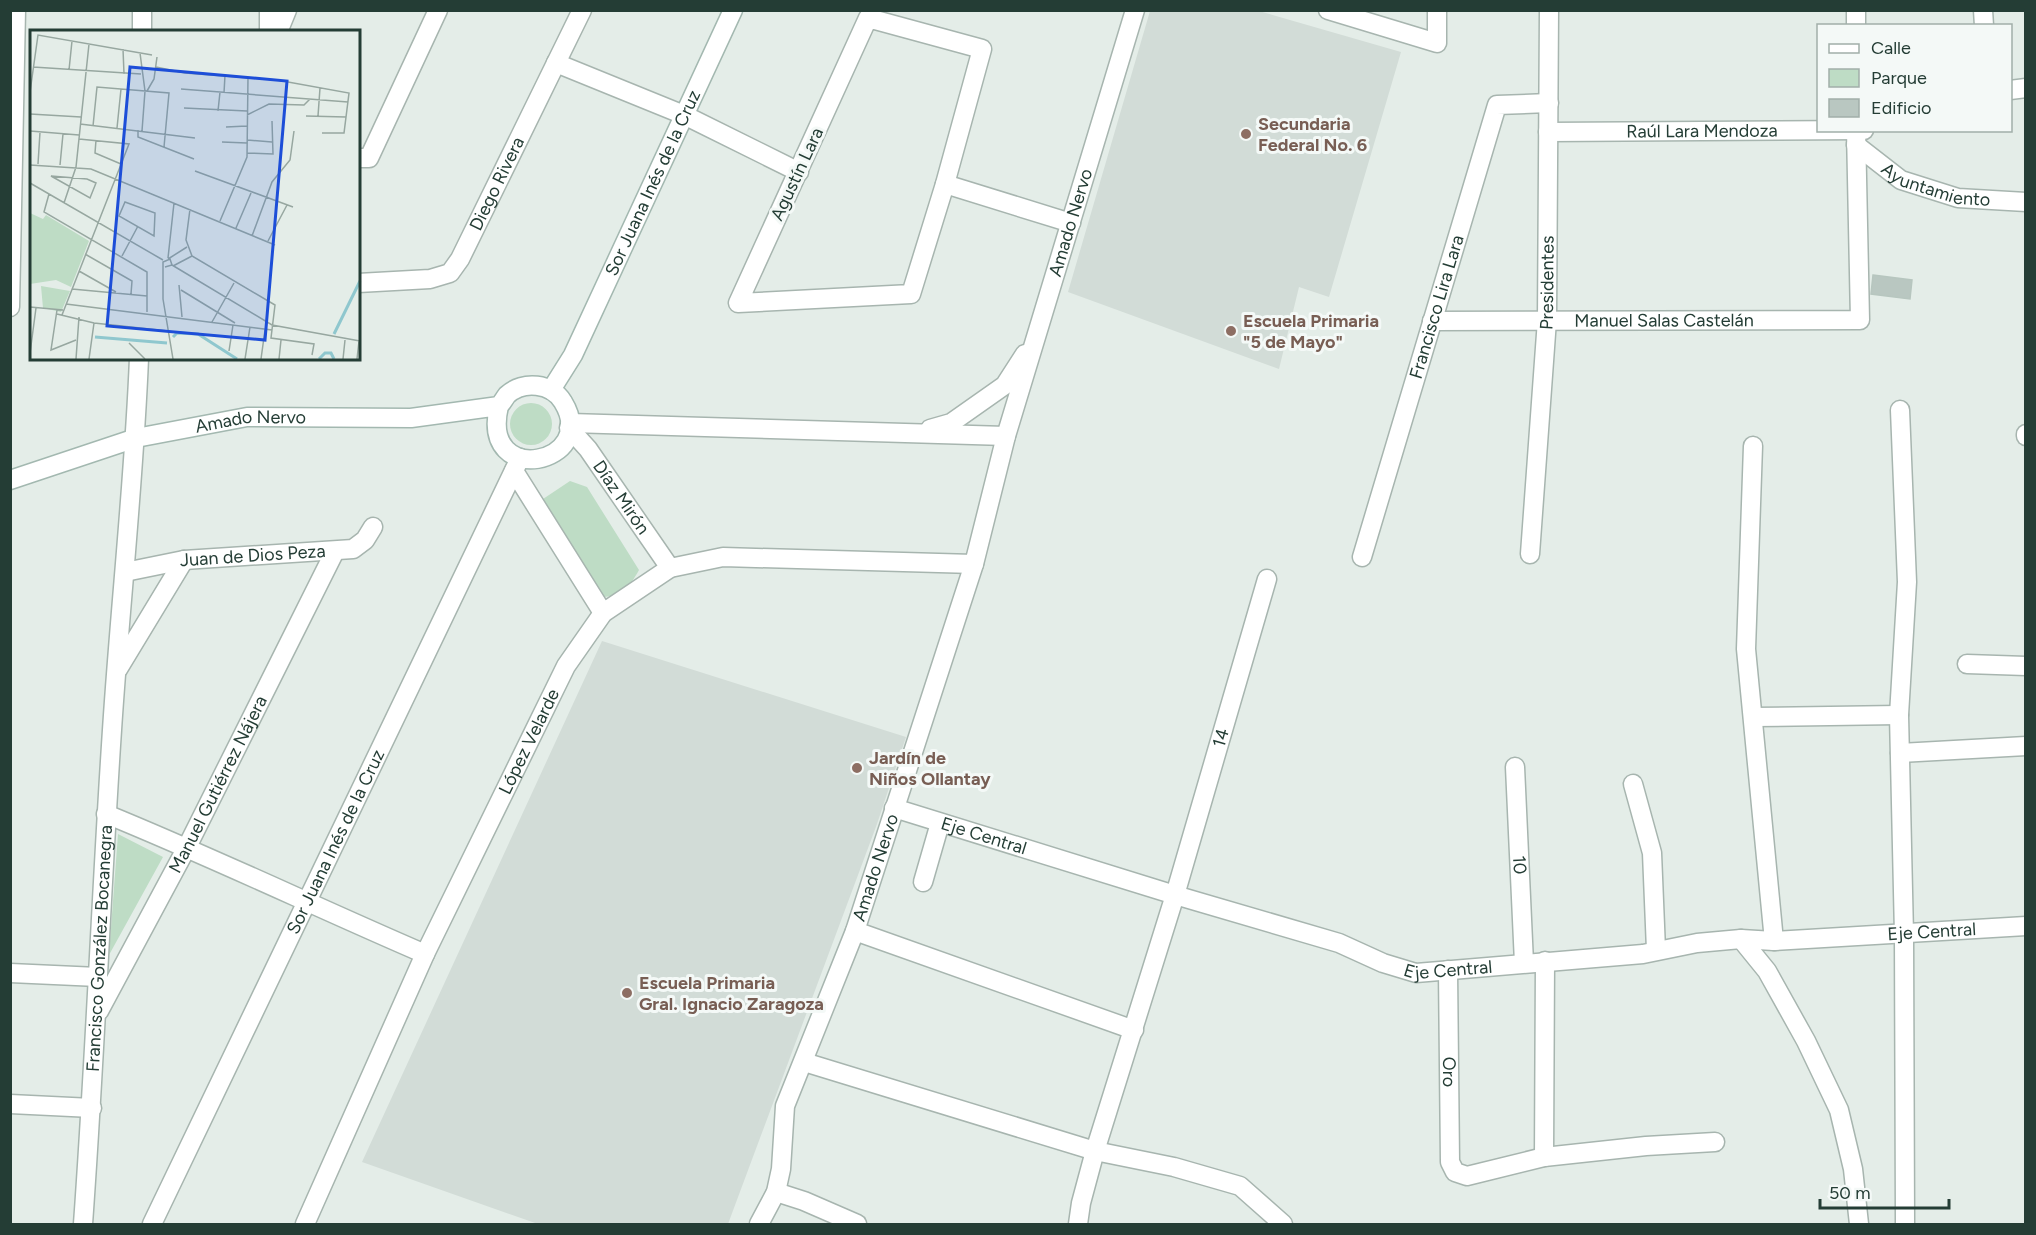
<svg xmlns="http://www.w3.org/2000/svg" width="2036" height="1235" viewBox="0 0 2036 1235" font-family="Figtree,sans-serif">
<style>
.built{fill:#d2dcd7}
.green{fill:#bedcc5}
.building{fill:#b9c7c1;stroke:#b7c6bf;stroke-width:1.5}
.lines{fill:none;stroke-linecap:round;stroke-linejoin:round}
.minor-casing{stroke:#a7b5af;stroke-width:21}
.secondary-casing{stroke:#a3b8b0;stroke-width:21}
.minor{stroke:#fff;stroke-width:18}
.secondary{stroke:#fff;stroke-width:18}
.education-dot{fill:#8d6e63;stroke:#f4f9f7;stroke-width:2}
.labels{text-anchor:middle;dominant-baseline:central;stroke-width:6;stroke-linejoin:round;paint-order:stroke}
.education-label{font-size:18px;font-weight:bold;fill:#785e54;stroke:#f4f9f7;text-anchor:start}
.street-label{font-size:18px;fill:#243d35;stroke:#f4f9f7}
.inset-river{fill:none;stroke:#8fc7ce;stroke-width:3}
.inset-road{fill:none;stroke:#97a7a0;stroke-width:1.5}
.view{fill:#1d4ed8;fill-opacity:0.15;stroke:#1d4ed8;stroke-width:3}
.inset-edge{fill:none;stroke:#243d35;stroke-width:3}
</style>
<rect width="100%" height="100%" fill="#e4ede8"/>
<path class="built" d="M1150 11H1259L1401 52 1329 297 1299 287 1279 369 1068 292Z
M602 641 906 737 877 824 728 1224H538L362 1162Z"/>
<path class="green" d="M510 424a21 21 0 1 1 42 0a21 21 0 1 1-42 0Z
M570 481 587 487 639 570C629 588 620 598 598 597L544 512 543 499Z
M118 834 163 857 109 955Z"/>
<path class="building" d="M1873 275 1912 280 1910 299 1871 294Z"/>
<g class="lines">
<g class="minor-casing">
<g id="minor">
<path d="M269 10V32"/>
<path d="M1328 10 1437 43V10"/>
<path d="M1983 10 1984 26"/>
<path d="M868 18 982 49 945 184 911 294 738 303Z"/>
<path d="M1856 26V10"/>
<path d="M142 32V10"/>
<path d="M278 32 287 10"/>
<path d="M556 63 684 115 799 172"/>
<path d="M2010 90 2026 88"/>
<path id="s1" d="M1548 132 1864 130"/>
<path id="s2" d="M1856 145 1901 180 1958 198 2026 202"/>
<path d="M358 158H369L438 10"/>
<path d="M945 184 1071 223"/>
<path id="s3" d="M358 283 430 279 450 273 460 259 582 10"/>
<path d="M10 307 16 10"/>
<path id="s4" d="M1432 321 1860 320 1856 130"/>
<path d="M1900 410 1907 582 1899 715 1904 935 1905 1224"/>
<path d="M570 423 1006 436"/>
<path id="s5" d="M569 428 588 449 670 568"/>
<path d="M930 429 951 423 1005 385 1025 354"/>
<path d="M2026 434V436"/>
<path d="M1753 446 1746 649 1774 941"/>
<path d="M514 471 603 613"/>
<path id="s6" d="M1530 554 1547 320 1549 10"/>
<path id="s7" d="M1362 557 1497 105 1549 103"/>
<path id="s8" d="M125 572 184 560 353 549 365 540 373 527"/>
<path d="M1967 664 2026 666"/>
<path d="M118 669 184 560"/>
<path d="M1753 717 1899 715"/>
<path d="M1900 753 2026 746"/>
<path id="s9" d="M1515 767 1524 963"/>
<path d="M1633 784 1652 853 1656 950"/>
<path id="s10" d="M894 808 1175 895 1339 943 1383 963 1416 973 1643 954 1697 943 1741 939 1774 941 2026 926"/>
<path d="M106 814C214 858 318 908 425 954"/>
<path d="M923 882 940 823"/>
<path d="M855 931 1134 1030"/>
<path d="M1741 939 1767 971 1806 1041 1839 1110 1853 1169 1859 1224"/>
<path id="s11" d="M1448 970 1450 1162 1455 1172 1467 1176 1544 1157 1646 1146 1715 1142"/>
<path d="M10 973 98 977"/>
<path id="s12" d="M99 1011 187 847 335 551"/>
<path d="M804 1062 1095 1151 1174 1167 1240 1186 1283 1224"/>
<path d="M10 1104 92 1108"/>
<path d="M1544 1157 1545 961"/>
<path d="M776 1192 804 1201 857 1224"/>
<path id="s13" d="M83 1224C95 1060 101 895 112 730 120 606 134 483 139 358"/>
<path id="s14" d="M152 1224 520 458"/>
<path id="s15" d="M305 1224 425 954 566 666 603 613 670 568 723 557 974 564"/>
<path id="s16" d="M759 1224 776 1192 781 1169 785 1106 855 931 974 564 1006 436 1135 10"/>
<path id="s17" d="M1078 1224 1081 1203 1095 1151 1175 895 1267 579"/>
</g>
</g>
<g class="secondary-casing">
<g id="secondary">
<path id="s18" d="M551 390 573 355 733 10"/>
<path id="s19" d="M10 480 136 438 247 417 411 418 499 406C502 403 504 399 507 395 523 380 552 383 563 402 601 464 479 490 499 406"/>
</g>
</g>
<use href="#minor" class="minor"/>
<use href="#secondary" class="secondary"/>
</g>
<g class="education-dot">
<circle cx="1246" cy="134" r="6"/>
<circle cx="1231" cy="331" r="6"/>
<circle cx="857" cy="768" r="6"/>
<circle cx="627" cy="993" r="6"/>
</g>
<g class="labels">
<g class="education-label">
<text x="1258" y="124">Secundaria<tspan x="1258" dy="21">Federal No. 6</tspan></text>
<text x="1243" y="321">Escuela Primaria<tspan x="1243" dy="21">"5 de Mayo"</tspan></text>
<text x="869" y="758">Jardín de<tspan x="869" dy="21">Niños Ollantay</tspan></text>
<text x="639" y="983">Escuela Primaria<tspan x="639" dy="21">Gral. Ignacio Zaragoza</tspan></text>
</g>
<g class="street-label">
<text stroke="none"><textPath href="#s1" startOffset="154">Raúl Lara Mendoza</textPath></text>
<text transform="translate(797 174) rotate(-65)">Agustín Lara</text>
<text stroke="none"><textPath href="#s2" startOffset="92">Ayuntamiento</textPath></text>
<text stroke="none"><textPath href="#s18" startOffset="231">Sor Juana Inés de la Cruz</textPath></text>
<text stroke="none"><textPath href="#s3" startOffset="194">Diego Rivera</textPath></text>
<text stroke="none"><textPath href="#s16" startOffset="1052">Amado Nervo</textPath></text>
<text stroke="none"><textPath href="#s6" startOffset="272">Presidentes</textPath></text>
<text stroke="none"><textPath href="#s7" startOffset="261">Francisco Lira Lara</textPath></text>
<text stroke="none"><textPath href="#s4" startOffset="232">Manuel Salas Castelán</textPath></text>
<text stroke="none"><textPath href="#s19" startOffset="249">Amado Nervo</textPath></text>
<text stroke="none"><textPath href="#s5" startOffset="87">Díaz Mirón</textPath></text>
<text stroke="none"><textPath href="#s8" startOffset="129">Juan de Dios Peza</textPath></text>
<text stroke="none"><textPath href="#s17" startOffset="507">14</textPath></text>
<text stroke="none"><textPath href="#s15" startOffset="532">López Velarde</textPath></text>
<text stroke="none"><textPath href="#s12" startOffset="256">Manuel Gutiérrez Nájera</textPath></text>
<text stroke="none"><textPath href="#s10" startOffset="94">Eje Central</textPath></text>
<text stroke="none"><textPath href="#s14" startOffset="424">Sor Juana Inés de la Cruz</textPath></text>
<text stroke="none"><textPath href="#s9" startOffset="98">10</textPath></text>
<text stroke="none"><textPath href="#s16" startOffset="378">Amado Nervo</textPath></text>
<text stroke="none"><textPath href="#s10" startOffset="1066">Eje Central</textPath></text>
<text stroke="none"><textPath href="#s13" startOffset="276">Francisco González Bocanegra</textPath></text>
<text stroke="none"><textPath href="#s10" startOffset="580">Eje Central</textPath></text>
<text stroke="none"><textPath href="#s11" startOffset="102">Oro</textPath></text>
</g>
</g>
<g transform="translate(30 30)">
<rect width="330" height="330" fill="#e4ede8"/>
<path d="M0 183 13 189 16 185 59 211 41 257 26 250 0 254ZM11 256 40 261 31 282 13 278Z" fill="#bedcc5"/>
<path class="inset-river" d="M304 304 330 251M65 307 137 313M143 307 147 303 168 304 207 329M289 329 295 323H301L304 329"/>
<path class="inset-road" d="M93 19 94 44M110 23 115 61 112 101M3 37 111 44M126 37 155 43 247 50 319 63 314 103H292M39 40 42 11M151 59 318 72M117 61 124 49 127 27M0 62 8 5 122 25M194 63 195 45M154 78 217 81M188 81 190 62M0 84 51 87M217 85 239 74 274 75 280 69M276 86 316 87M288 86 290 58M50 94 165 108M63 96 67 57 139 63 134 117M196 97 217 96M87 98 91 59M108 100V107L164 129M0 101 49 105M66 110 65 123 91 134M217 110 242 112M192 112 217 113M217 123 243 124 242 91M8 134 10 102M0 135 61 139 245 215M30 135 33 104M165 141 263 177M21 146 57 149 66 153 60 168ZM0 153 133 230M19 164 14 182 117 242V282M95 172 125 183 124 206 89 186ZM34 173 46 137 59 14M160 179 156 210 162 226 245 275 241 308 284 314 282 325M190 191 217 127 218 47M206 198 221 163M222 206 242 152 260 130 264 101M238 211 257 175M55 224 102 251 101 264M92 226 108 196M138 228 144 173M138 229 157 217M142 235 242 295 330 311M143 236 162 226M135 237 142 235 140 229 133 232V269L143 329M49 241 86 262M149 255 152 287M42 259 117 266M151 260 205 293M36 274 242 300M0 277 33 280M27 280 21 320 46 310M27 284 64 293 138 301M32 285 99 114 49 109M182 292 204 253M99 313 115 329M199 321 203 295M0 323 6 278M46 329 49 287M59 329 64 293M215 329 220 297M231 329 235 300M249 329 251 310M313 329 315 310M327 329 329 311"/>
<path class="view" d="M100 37 257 51 235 310 77 296Z"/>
<rect width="330" height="330" class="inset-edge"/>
</g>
<rect width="2036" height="1235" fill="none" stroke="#243d35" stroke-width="24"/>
<rect x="1817" y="24" width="195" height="108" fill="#f4f9f7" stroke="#a1aea9" stroke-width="1.5"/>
<rect x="1829" y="44" width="30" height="9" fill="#ffffff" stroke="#a1aea9" stroke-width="1.5"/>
<text x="1871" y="54" font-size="18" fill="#243d35">Calle</text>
<rect x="1829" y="69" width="30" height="18" fill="#bedcc5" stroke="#a1aea9" stroke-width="1.5"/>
<text x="1871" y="84" font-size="18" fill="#243d35">Parque</text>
<rect x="1829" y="99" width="30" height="18" fill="#b9c7c1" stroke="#a1aea9" stroke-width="1.5"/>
<text x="1871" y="114" font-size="18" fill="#243d35">Edificio</text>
<path d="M1820 1199v9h129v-9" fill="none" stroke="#243d35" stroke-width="3"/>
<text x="1829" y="1199" font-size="18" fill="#243d35" stroke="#f4f9f7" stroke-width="4.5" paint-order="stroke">50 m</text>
</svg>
